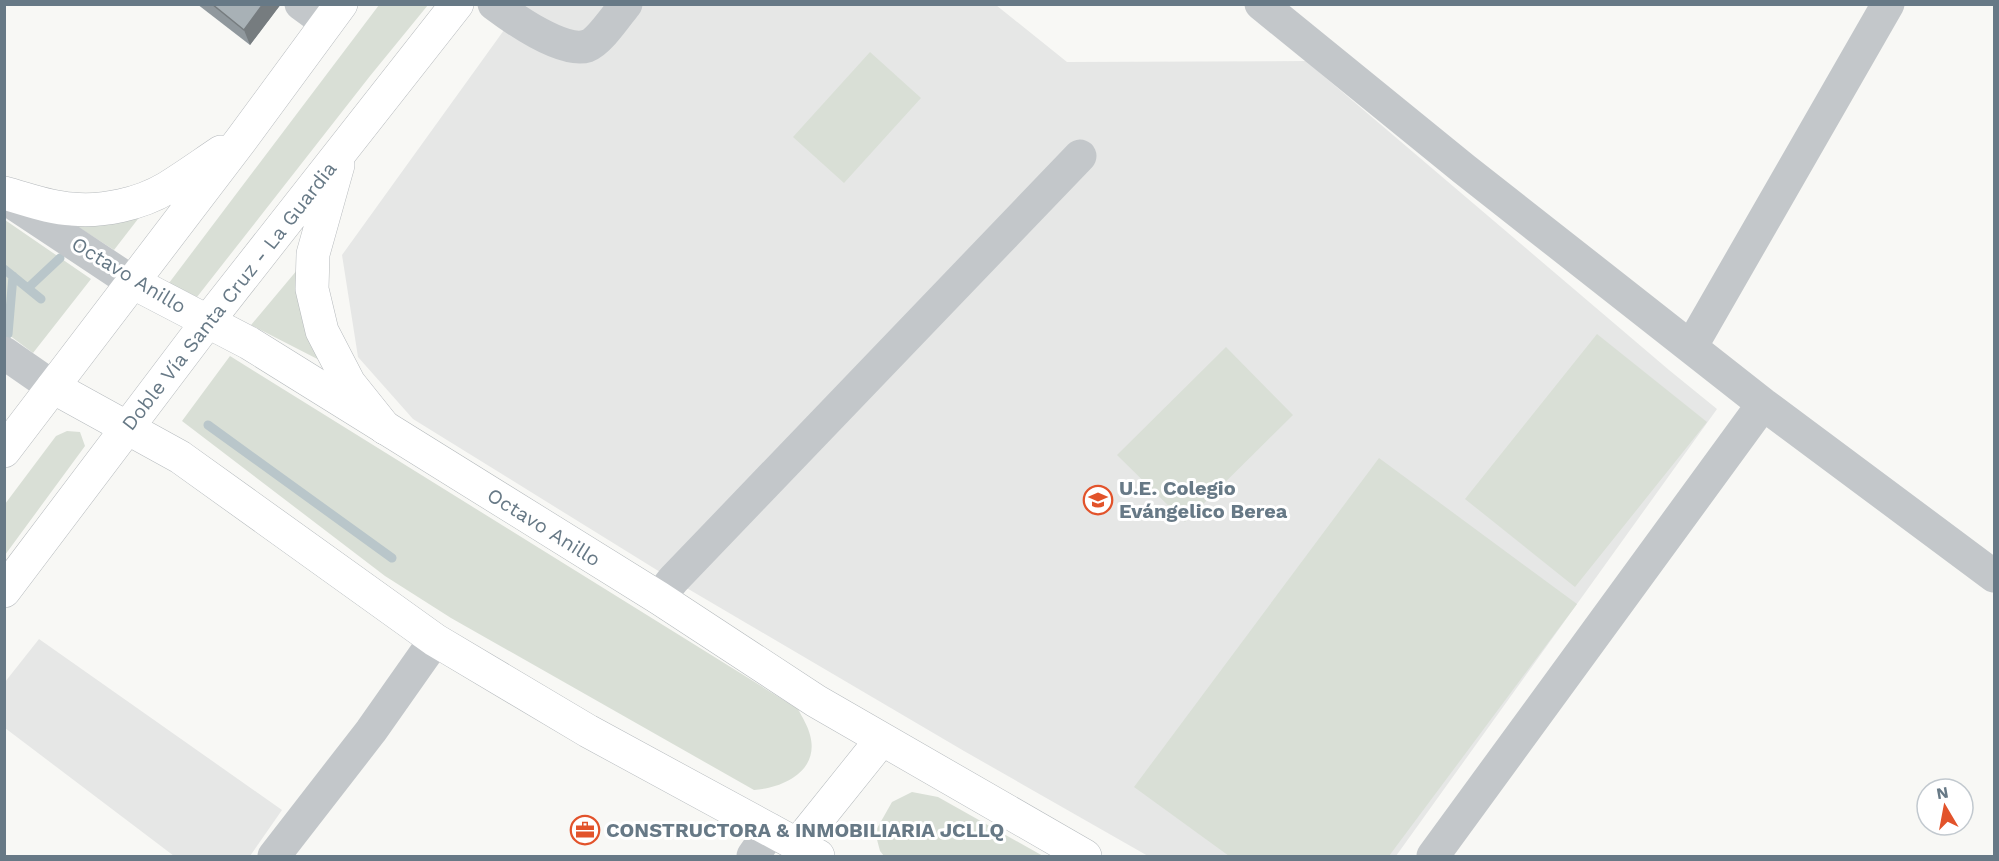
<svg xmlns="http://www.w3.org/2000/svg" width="1999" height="861" viewBox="0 0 1999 861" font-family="'Work Sans',sans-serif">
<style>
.built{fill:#e6e7e6}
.green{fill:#d9dfd6}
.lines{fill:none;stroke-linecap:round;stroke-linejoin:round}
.stream{stroke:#b9c6ca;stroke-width:9}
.major-casing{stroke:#b6bbbe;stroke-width:34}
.highway-casing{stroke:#b6babd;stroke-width:34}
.minor{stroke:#c3c7ca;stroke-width:33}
.major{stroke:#fff;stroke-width:33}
.highway{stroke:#fff;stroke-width:33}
.wall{fill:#90989d}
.shaded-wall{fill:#767c7f}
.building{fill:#a8b1b6;stroke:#767c7f;stroke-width:1.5}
.labels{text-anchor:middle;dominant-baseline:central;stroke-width:6;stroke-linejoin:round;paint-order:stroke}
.street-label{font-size:20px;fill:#677986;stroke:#fff}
.poi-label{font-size:20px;font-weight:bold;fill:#677986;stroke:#fff;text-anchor:start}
</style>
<rect width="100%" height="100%" fill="#f8f8f5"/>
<path class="built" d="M522 5H996L1067 62 1306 61 1669 370 1717 409 1396 856H1148L964 751 673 580 413 419 358 357 342 255Z
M39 639 282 810 250 856H174L5 728V682Z"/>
<path class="green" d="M379 5H428L370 76 197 297 169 283Z
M870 52 921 98 844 183 793 137Z
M148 206 114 250 66 219Z
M5 220 91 279 33 353 5 332Z
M303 263 331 366 251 325Z
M1597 334 1707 422 1575 587 1465 499Z
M1226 347 1293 415 1185 522 1117 455Z
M230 356 798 709C802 717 808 726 810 735 820 771 783 788 754 790L451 618 385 576 182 421Z
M67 431 80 432 85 446 5 555V504L56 436Z
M1379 458 1577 604 1389 856H1229L1134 787Z
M912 792 938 797 1043 856H884L880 851 875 832 892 802Z"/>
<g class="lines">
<path class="stream" d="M4 269 41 299
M28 288 60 258
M8 334 13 276
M208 425 392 558"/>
<g class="major-casing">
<path id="major" d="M132 282 249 343 659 598 816 701 1085 856
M53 387 180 457 435 640 588 731 818 856
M797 845 882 739"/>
</g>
<g class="highway-casing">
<path id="highway" d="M338 165 313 254 312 289 322 331 349 383 385 428
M4 193C27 199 49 208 72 209 103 212 140 204 167 188 185 177 203 164 221 152
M4 451 241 140 341 4
M4 591 208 321 457 4"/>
</g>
<path class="minor" d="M301 4 327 23
M494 4C514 19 563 54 587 46 599 42 617 15 626 4
M1261 4 1464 169 1763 404 1994 576
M4 197 132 282
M1691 347 1888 4
M4 353 53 387
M659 598 673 580 1080 156
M274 856 371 731 435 640
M753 856 771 830
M1433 856 1763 404"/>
<use href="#major" class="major"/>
<use href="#highway" class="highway"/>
</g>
<path class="wall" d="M197 4H281L250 45Z"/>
<path class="shaded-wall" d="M263 4H281L250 45 244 30Z"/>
<path class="building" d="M212 4H263L244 30Z"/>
<defs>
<g id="school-ring" transform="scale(1.5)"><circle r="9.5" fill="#fff" stroke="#e2532b" stroke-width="1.5"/><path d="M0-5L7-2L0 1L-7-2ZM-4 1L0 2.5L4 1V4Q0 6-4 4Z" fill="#e2532b"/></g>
<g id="office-ring" transform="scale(1.5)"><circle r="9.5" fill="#fff" stroke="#e2532b" stroke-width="1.5"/><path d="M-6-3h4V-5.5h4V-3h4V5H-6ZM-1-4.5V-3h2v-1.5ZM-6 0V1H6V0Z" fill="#e2532b"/></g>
</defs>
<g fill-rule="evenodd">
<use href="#school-ring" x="1098" y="500"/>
<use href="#office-ring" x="585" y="830"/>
</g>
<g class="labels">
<g class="street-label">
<text transform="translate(129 275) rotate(31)">Octavo Anillo</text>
<text transform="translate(229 296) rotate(-52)">Doble Vía Santa Cruz - La Guardia</text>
<text transform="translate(544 527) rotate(32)">Octavo Anillo</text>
</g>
<g class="poi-label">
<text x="1119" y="488">U.E. Colegio<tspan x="1119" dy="23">Evángelico Berea</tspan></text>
<text x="606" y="830">CONSTRUCTORA &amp; INMOBILIARIA JCLLQ</text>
</g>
</g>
<rect width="1999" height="861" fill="none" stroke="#677986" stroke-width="12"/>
<g transform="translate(1945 807) rotate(350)"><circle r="28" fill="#ffffff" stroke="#c2c9cf" stroke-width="1.5"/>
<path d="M0-4.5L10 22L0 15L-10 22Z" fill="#e2532b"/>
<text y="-9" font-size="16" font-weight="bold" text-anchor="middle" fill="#677986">N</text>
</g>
</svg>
